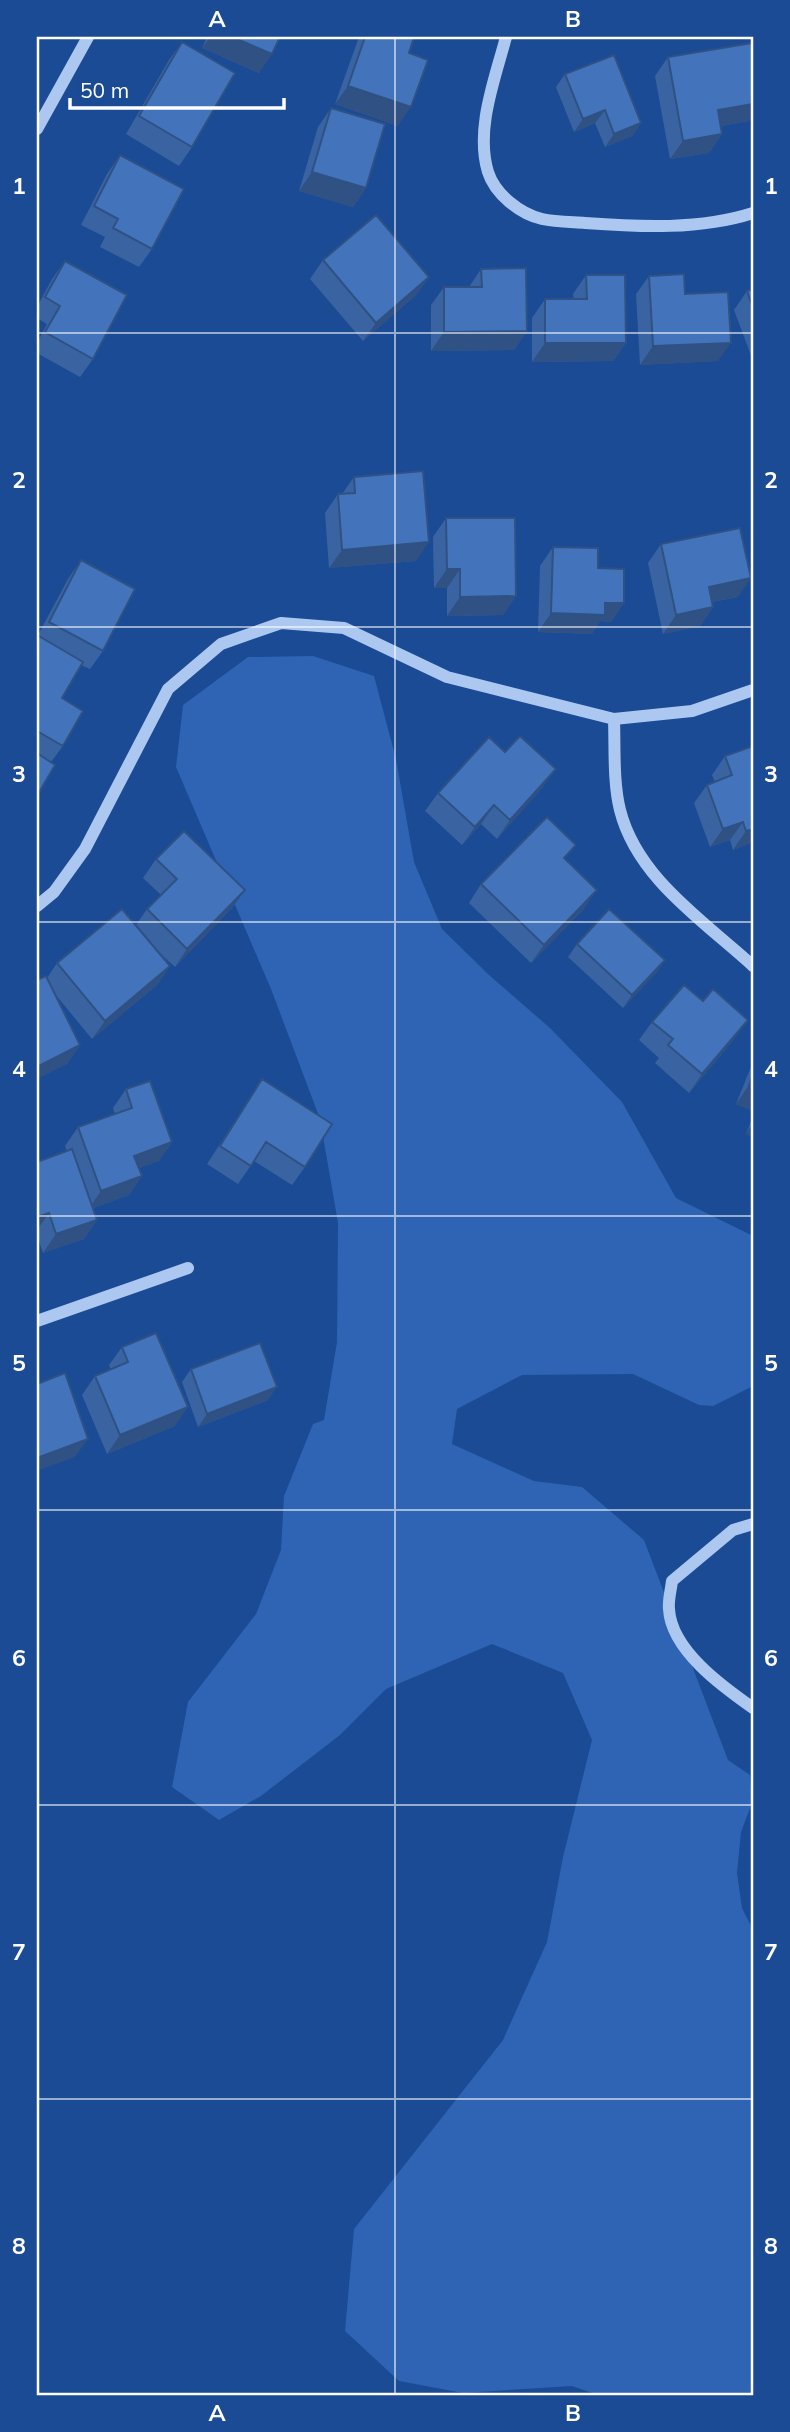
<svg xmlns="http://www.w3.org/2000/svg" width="790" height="2432" viewBox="0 0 790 2432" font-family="Mulish,sans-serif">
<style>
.green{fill:#2e64b3}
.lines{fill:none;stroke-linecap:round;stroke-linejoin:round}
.minor{stroke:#acc8f0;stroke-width:12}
.wall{fill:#3a64a1}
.shaded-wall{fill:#2f5183}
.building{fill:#4374bb;stroke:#2f5183;stroke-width:2}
.grid{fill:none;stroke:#fff;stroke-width:2;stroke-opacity:0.55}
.neatline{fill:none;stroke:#fff;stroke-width:2.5}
.grid-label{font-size:23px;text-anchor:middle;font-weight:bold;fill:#fff}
</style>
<rect width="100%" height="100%" fill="#1a4b94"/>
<path class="green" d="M313 656 374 676 396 759 414 862 442 929 489 975 550 1028 622 1102 676 1198 753 1236V1386L713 1406 699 1405 633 1374 522 1375 457 1409 452 1444 534 1481 582 1487 644 1540 728 1760 750 1775 752 1803 741 1832 737 1873 742 1908 753 1930V2395H598L572 2386 463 2393 399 2381 345 2331 354 2229 503 2040 547 1942 563 1857 592 1740 563 1673 492 1644 386 1689 340 1735 261 1796 219 1820 172 1787 188 1702 256 1614 281 1550 284 1496 313 1424 324 1420 337 1342 338 1223 320 1119 271 989 176 767 183 705 248 657Z"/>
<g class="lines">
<path class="minor" d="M506 37C495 79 475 129 488 172 495 194 520 214 542 219 555 222 571 222 585 223 640 227 700 230 753 213
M37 129 88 37
M614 719C615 748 613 782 620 810 637 878 704 921 753 966
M37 906 54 892 85 849 168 689 221 644 281 623 344 628 447 677 614 719 692 711 753 690
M37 1321 188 1268
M753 1524 733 1530 672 1581C671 1590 668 1600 669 1609 671 1650 723 1687 753 1708"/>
</g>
<path class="wall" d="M207 37H280L259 73 202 48Z
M359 37H414L409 53 398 126 335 104Z
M182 42 192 147 179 166 126 134 169 60Z
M753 50V116L749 121 721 126 722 134 709 153 670 159 655 76 668 57Z
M565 74 641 123 632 136 605 147 595 123 574 132 556 87Z
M331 108 366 188 353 207 299 191 318 127Z
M120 155 152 249 139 267 100 247 105 237 81 225 107 174Z
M323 260 429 277 416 295 363 341 310 279Z
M65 261 93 359 80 377 37 353V343L47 324 37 318V307L52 279Z
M481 269 527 331 514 350 431 351V305L444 287H469Z
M586 275 626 343 613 361 532 362V318L545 299H574L573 294Z
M649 276 718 361 640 365 636 294Z
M753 289V358H752L734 310 747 291Z
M354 477 416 561 329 568 325 513 338 494H342Z
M446 518 516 596 503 615 447 616V588H434L433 537Z
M661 544 738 597 712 602 713 607 700 626 663 634 648 563Z
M553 547 598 568 624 603 611 622 600 621 592 634 538 632 540 566Z
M81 560 103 651 90 669 81 665 62 698 63 746 51 762 37 796V635H38L68 579Z
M753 746V842L733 850 730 840 710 847 694 803 707 785 715 782 712 775 725 756Z
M543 787 497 839 481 824 462 845 425 811 438 793Z
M156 859 245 890 232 908 175 967 155 949 170 966 157 985 92 1039 55 994 80 1045 67 1064 47 978 57 963 136 925 147 909 161 895 143 878Z
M566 860 584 909 531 963 469 903 481 884Z
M577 944 665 960 656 973 623 1008 568 957Z
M652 1022 735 1038 689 1093 655 1063 659 1058 639 1040Z
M753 1062V1111L736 1104Z
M262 1079 305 1167 292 1185 254 1161 238 1184 207 1164Z
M126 1089 172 1142 159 1161 139 1168 142 1176 129 1195 93 1208 97 1220 84 1239 43 1253 37 1235V1162L67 1151 65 1146 78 1127 115 1114 113 1108Z
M753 1116V1137L746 1134Z
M122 1347 175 1426 107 1454 82 1395 95 1376 111 1370 109 1365Z
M191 1369 268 1400 198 1427 182 1382Z"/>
<path class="shaded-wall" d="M210 37H232L272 54 259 73 202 48Z
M348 86 411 107 398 126 335 104Z
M753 104V116L749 121 705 129 718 110Z
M605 110 595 123 574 132 583 119Z
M641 123 632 136 605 147 614 134Z
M722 134 709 153 670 159 683 141Z
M312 172 366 188 353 207 299 191Z
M429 277 416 295 363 341 376 323Z
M527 331 514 350 431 351 444 332Z
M545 343H626L613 361 532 362Z
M731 343 718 361 640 365 653 346Z
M429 542 416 561 329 568 342 550Z
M447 569H460L447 588H434Z
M751 578 738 597 696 605 709 587Z
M516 596 503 615 447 616 460 597Z
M605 603H624L611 622 600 621 592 634 538 632 551 613Z
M713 607 700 626 663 634 676 615Z
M556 769 543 787 497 839 510 820Z
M494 805 481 824 462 845 475 827Z
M743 822 730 840 710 847 723 829Z
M753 829V842L733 850 746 831Z
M245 890 232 908 175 967 187 949Z
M597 890 584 909 531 963 544 945Z
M665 960 656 973 623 1008 632 995Z
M170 966 157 985 92 1039 105 1021Z
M748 1020 735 1038 689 1093 702 1074Z
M80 1045 67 1064 37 1079V1067Z
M749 1085 753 1087V1111L736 1104Z
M753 1123V1137L746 1134Z
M172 1142 159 1161 121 1175 134 1156Z
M142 1176 129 1195 88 1210 101 1191Z
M49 1213 37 1230V1217Z
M97 1220 84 1239 43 1253 56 1234Z
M277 1387 268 1400 198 1427 207 1414Z
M188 1407 175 1426 107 1454 120 1435Z
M88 1439 75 1457 37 1471V1458Z"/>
<path class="building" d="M232 37H280L272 54Z
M365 37H414L409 53 428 60 411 107 348 86Z
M182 42 235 73 192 147 139 116Z
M752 43 753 50V104L718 110 722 134 683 141 668 57Z
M614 55 641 123 614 134 605 110 583 119 565 74Z
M331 108 385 124 366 188 312 172Z
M120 155 184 189 152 249 113 228 118 219 94 206Z
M376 215 429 277 376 323 323 260Z
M65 261 127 295 93 359 45 332 60 306 45 297Z
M526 268 527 331 444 332V287H482L481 269Z
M684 274 685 294 728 292 731 343 653 346 649 276Z
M586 275H625L626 343H545V299H587Z
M753 289V308L747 291Z
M423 471 429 542 342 550 338 494 355 493 354 477Z
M446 518H515L516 596 460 597V569H447Z
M740 528 751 578 709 587 713 607 676 615 661 544Z
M553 547 598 548V568L624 569V603H605V615L551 613Z
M81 560 135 589 103 651 49 622Z
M37 635 83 662 62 698 83 711 63 746 37 731Z
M520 736 556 769 510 820 494 805 475 827 438 793 489 737 505 752Z
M753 746V829L746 831 743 822 723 829 707 785 732 775 725 756Z
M37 753 55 765 37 796Z
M547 817 576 845 564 858 597 890 544 945 481 884Z
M184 831 245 890 187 949 147 909 177 879 156 859Z
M122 909 170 966 105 1021 57 963Z
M609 909 665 960 632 995 577 944Z
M46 976 80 1045 37 1067V980Z
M684 985 703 1001 713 989 748 1020 702 1074 668 1045 673 1039 652 1022Z
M753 1076V1087L749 1085Z
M262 1079 332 1124 305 1167 266 1142 251 1166 220 1146Z
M150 1081 172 1142 134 1156 142 1176 101 1191 78 1127 132 1108 126 1089Z
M72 1149 97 1220 56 1234 49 1213 37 1217V1162Z
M156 1333 188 1407 120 1435 95 1376 128 1362 122 1347Z
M260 1343 277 1387 207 1414 191 1369Z
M65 1373 88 1439 37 1458V1384Z"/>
<path class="grid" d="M395 37V2395M37 333H753M37 627H753M37 922H753M37 1216H753M37 1510H753M37 1805H753M37 2099H753"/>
<rect width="790" height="2432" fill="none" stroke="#1a4b94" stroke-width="77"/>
<path d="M70 98v10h214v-10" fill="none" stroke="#ffffff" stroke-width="3.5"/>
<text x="80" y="98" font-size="21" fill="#ffffff" stroke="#1a4b94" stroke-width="5" paint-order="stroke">50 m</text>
<rect x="38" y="38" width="714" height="2356" class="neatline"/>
<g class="grid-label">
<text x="217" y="27">A</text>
<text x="573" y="27">B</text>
<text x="19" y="194">1</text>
<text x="771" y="194">1</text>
<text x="19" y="488">2</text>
<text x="771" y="488">2</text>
<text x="19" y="782">3</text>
<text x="771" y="782">3</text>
<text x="19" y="1077">4</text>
<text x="771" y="1077">4</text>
<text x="19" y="1371">5</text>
<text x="771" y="1371">5</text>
<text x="19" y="1666">6</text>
<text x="771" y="1666">6</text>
<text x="19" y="1960">7</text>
<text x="771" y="1960">7</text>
<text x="19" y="2254">8</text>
<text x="771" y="2254">8</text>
<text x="217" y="2421">A</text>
<text x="573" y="2421">B</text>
</g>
</svg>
